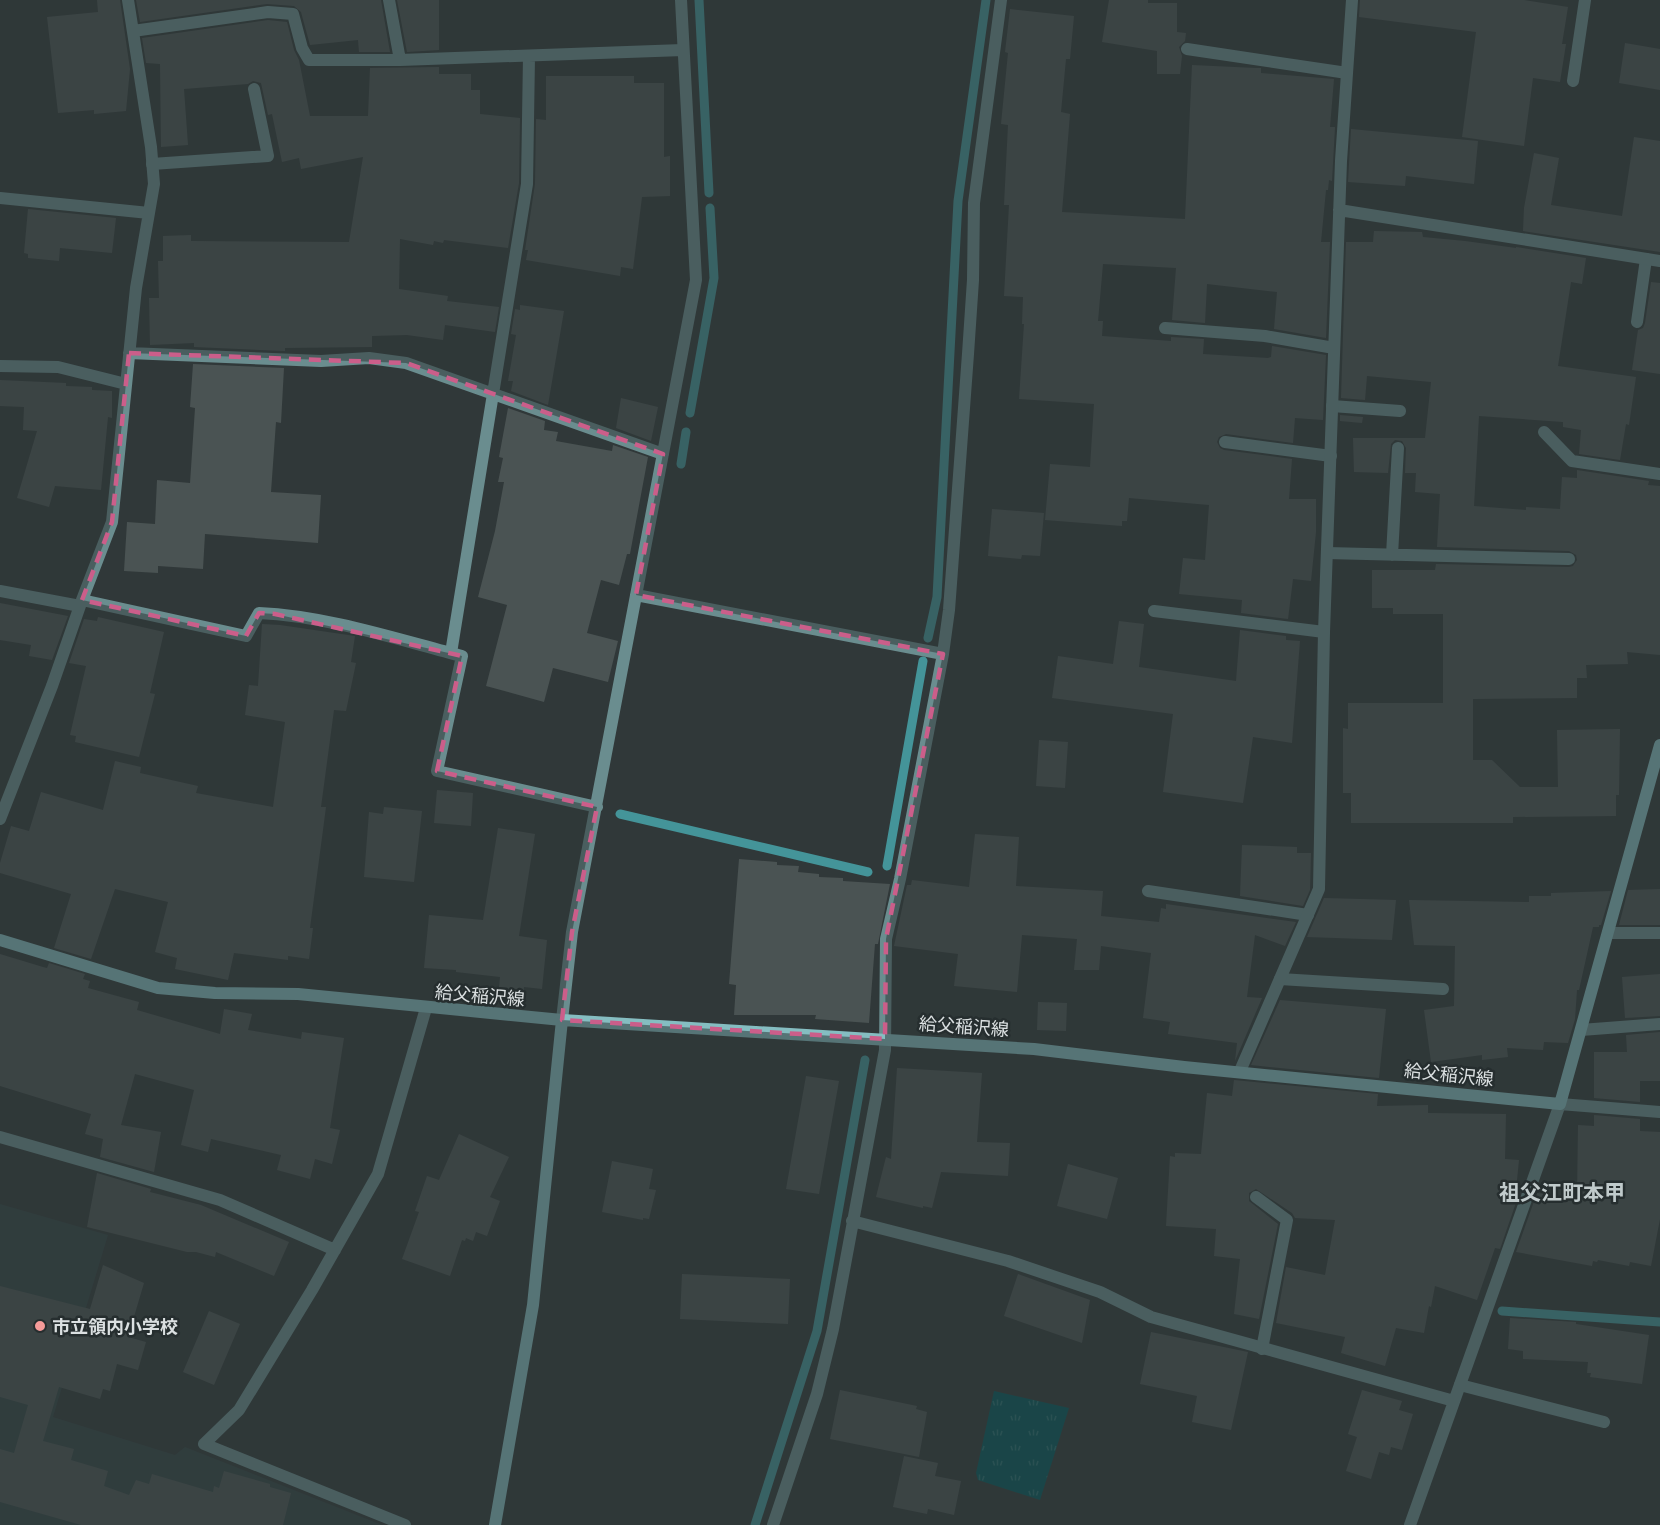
<svg xmlns="http://www.w3.org/2000/svg" width="1660" height="1525" viewBox="0 0 1660 1525" font-family="'PT Serif','Noto Sans JP',serif">
<style>
.built{fill:#324344}
.grass{fill:url(#grass-tufts)}
.lines{fill:none;stroke-linecap:round;stroke-linejoin:round}
.stream{stroke:#449499;stroke-width:9}
.building{fill:#4a5353}
.lane{stroke:#6a8d8f;stroke-width:12}
.street{stroke:#6a8d8f;stroke-width:12}
.secondary{stroke:#85bdc1;stroke-width:12}
.marked{fill:none;stroke:#cb5e8a;stroke-width:4.5;stroke-dasharray:12 8;stroke-linejoin:round}
.poi-dot{fill:#f59b99;stroke:#262e2f;stroke-width:2}
.labels{text-anchor:middle;dominant-baseline:central;stroke-width:5;stroke-linejoin:round;paint-order:stroke}
.street-label{font-size:18px;fill:#dbe0e1;stroke:#262e2f}
.poi-label{font-size:18px;font-weight:bold;fill:#dbe0e1;stroke:#262e2f;text-anchor:start}
.quarter-label{font-size:21px;font-weight:bold;fill:#c0cacb;stroke:#262e2f}
</style>
<defs>
<pattern id="grass-tufts" width="24" height="20" patternUnits="userSpaceOnUse" patternTransform="scale(1.5)"><rect width="24" height="20" fill="#01565b"/><path d="M3 7l-1-3M5 7V3M7 7l1-3M15 17l-1-3M17 17v-4M19 17l1-3" fill="none" stroke="#256e72"/></pattern>
</defs>
<rect width="100%" height="100%" fill="#303839"/>
<path class="built" d="M0 1204 108 1235 53 1417 175 1455 185 1447 382 1525H0Z"/>
<path class="grass" d="M994 1391 1069 1408 1040 1500 978 1480 976 1473Z"/>
<g class="lines">
<path class="stream" d="M699 0 709 193
M690 413 714 278 710 208
M681 464 686 432
M928 638 937 597 958 201 986 0
M620 814 868 872
M887 866 923 661
M1502 1311 1660 1322
M755 1525 817 1331 865 1060"/>
</g>
<path class="building" d="M97 0H120L130 69 126 111 94 114V110L58 113 47 17 98 12Z
M136 0H381L390 52H359L358 40 310 45 301 12 294 6 267 4 140 22Z
M397 0H439V50L407 52Z
M1109 0H1148V3H1177V32L1186 33 1185 41 1179 47 1182 56 1180 74H1157V51L1102 42Z
M1360 0H1524L1568 7 1562 44H1566L1560 82 1533 78 1524 146 1462 137 1476 32 1359 17Z
M1010 9 1074 16 1070 59H1066L1061 112 1070 114 1062 212 1185 219 1192 65 1256 68H1261V73L1334 79 1330 127H1335L1332 181 1329 180 1328 190H1326L1321 242H1330L1326 338 1274 329 1277 292 1207 284 1205 323 1172 320 1176 268 1103 264 1098 321H1103L1102 336 1171 341V337L1204 339 1203 354 1268 358 1271 357 1272 346 1326 355 1323 420 1295 418 1293 443 1226 434 1219 437 1217 442 1220 448 1224 450 1292 459 1289 499H1316V532L1311 581 1293 579 1288 619 1241 613 1242 600 1179 594 1183 558 1205 560 1209 505 1129 498 1127 521H1122V526L1045 520 1050 464 1090 467 1094 404 1019 399 1024 324H1022L1023 297 1004 296 1009 205H1004L1008 125 1001 124 1008 53 1005 52Z
M268 20 287 22 294 50 299 60 310 116H368L370 68 439 67V74H471V90H480V114L520 118 519 183 508 248 444 240 443 243 434 241 433 245 400 239 399 289 448 296 447 301 499 307 495 332 445 325 443 340 407 335 372 336V347L285 348V351L194 347V343L150 345 149 298H159L158 261H163V236L191 235V241L349 242 363 157 301 169 299 158 282 162 272 114 268 115 261 83 253 81 248 84 184 89 188 145 161 147 160 64 146 63 142 38Z
M1625 43 1660 49V90L1619 83Z
M546 76H634V83H664V157L670 156V196L642 197 633 269 621 267 620 276 526 260 528 250H525L535 184 536 119 546 120Z
M1351 129 1478 141 1474 184 1406 176 1405 186 1348 182Z
M1634 137 1660 141V252L1523 231 1524 208 1534 153 1559 158 1551 205 1622 216Z
M28 209 116 218 112 253 60 248 59 261 28 258V254L24 253Z
M1374 231 1422 232 1423 237 1465 241 1516 248V247L1586 258 1582 284 1571 282 1558 366 1636 377 1629 425 1626 424 1620 460 1579 454 1581 430 1563 427V422L1479 416 1474 506 1526 510V507L1560 509 1562 477 1577 478V470L1649 481 1648 485 1660 486V655L1627 652 1628 664 1586 665 1587 678H1577V698L1473 699V760H1492L1520 787H1558L1557 730 1620 729 1619 795H1616V816L1513 817V823H1351V793H1343V728L1348 729V703H1443V614H1393V608H1372V570H1435L1436 564 1569 567 1573 566 1577 560 1576 555 1569 551 1437 547 1440 494 1415 492 1416 473H1405L1406 448 1402 441 1395 440 1391 444 1388 473 1354 472 1353 438H1425L1431 382 1367 376 1365 400 1341 398 1346 242H1373Z
M1651 282 1660 283V374L1632 370 1638 330 1643 328 1645 323Z
M520 305 564 311 548 405 511 391 513 381H508L516 335 511 334 515 309 520 310Z
M193 364 284 368 281 423 276 422 271 492 321 495 318 543 205 534 203 569 158 566V573L124 571 127 522 155 524 157 480 190 483 195 408 190 407Z
M0 380 66 383V386L92 387V390L112 391V418L108 417 101 490 55 486 49 507 17 498 37 431 23 430 24 407 0 406Z
M621 398 658 407 651 441 616 428Z
M508 408 545 421 544 430 558 432 556 441 612 451 613 445 648 457 630 554H627L619 585 601 580 587 633 618 641 608 682 553 668 544 702 486 686 507 605 478 597 495 531 504 482H498L503 458 499 457Z
M1340 415 1363 417 1362 423 1340 421Z
M992 509 1044 513 1040 556 1022 555 1021 559 988 556Z
M0 603 68 616 52 660 29 656 31 645 0 640Z
M98 617 164 632 150 693 155 694 139 757 75 742 76 736 70 735 86 666 69 663 84 619 97 621Z
M1119 621 1144 624 1139 667 1236 681 1240 630 1286 636V640L1300 641 1292 743 1253 737 1243 803 1163 792 1173 714 1052 698 1058 656 1113 664Z
M262 624 280 625 355 636 351 662 356 663 346 711 334 710 321 807H326L310 928H313L309 959 288 956V960L234 953 228 980 175 969 177 958 155 952 168 902 115 889 91 959 54 948 71 894 0 873V863L11 826 29 831 41 792 103 810 115 761 141 767 140 773 198 786 196 793 273 807 285 722 245 715 249 685 258 686Z
M1039 740 1068 742 1065 788 1036 786Z
M437 790 473 793 471 826 434 823Z
M384 807 422 811 414 882 364 877 369 812 383 814Z
M498 828 535 834 519 936 547 940 542 989 524 987 522 1001 498 998 500 977 456 972V970L424 968 429 915 483 920Z
M975 834 1019 837 1016 886 1103 891 1101 916 1159 922 1161 908 1166 909V904L1296 922 1285 946 1255 935 1247 997 1262 998 1235 1061 1237 1043 1168 1034 1170 1022 1143 1018 1151 953 1101 946 1099 970H1074L1077 939 1022 935 1017 992 954 986 958 954 894 946 907 885H911L912 880 969 887Z
M1242 845 1297 847V853H1311L1310 890 1303 906 1240 896Z
M739 859 777 862V865L799 866 798 872 819 874V877L843 878V881L890 884 878 944H875L869 1023 815 1019 816 1015H734L736 985 729 984Z
M1660 889V925H1619L1628 890Z
M1611 891 1601 925H1599V927H1593L1579 990H1577L1575 1019 1568 1043 1544 1042 1543 1050 1507 1048 1508 1057 1482 1060V1055L1431 1062 1424 1010 1454 1006 1455 946 1414 945 1409 900 1529 902V896H1551V893Z
M1324 898 1396 900 1392 940 1307 937Z
M0 954 43 967 47 968 49 963 85 974 83 979 90 981 88 988 139 1002 137 1010 220 1034 224 1009 252 1014 248 1030 301 1039 302 1032 344 1038 330 1128 340 1130 332 1164 315 1159 310 1179 277 1170 281 1155 211 1139 208 1152 181 1145 194 1090 135 1074 121 1125 161 1132 154 1172 100 1157 103 1139 85 1134 91 1114 0 1086Z
M1660 974V1016L1625 1018 1622 977Z
M1280 1000 1386 1009 1379 1078 1251 1065Z
M1038 1002 1067 1003 1066 1031 1037 1030Z
M1660 1032V1081H1640V1102L1594 1098V1052H1627L1626 1035Z
M897 1068 982 1073 977 1142 1010 1143 1008 1176 941 1172 932 1208 923 1206V1208L876 1197 886 1157 891 1159Z
M806 1076 839 1081 819 1194 786 1189Z
M1234 1080 1378 1094 1377 1106 1428 1105V1113L1506 1114 1505 1159 1519 1160 1516 1190 1520 1191 1500 1249 1495 1248 1477 1300 1435 1286 1431 1307 1429 1306 1424 1333 1396 1328 1385 1366 1341 1353 1345 1337 1276 1323 1286 1267 1325 1275 1335 1220 1295 1218 1292 1213 1256 1189 1249 1193V1201L1278 1224 1259 1319 1234 1314 1240 1259 1214 1256 1216 1229 1166 1226 1170 1156 1175 1157V1153L1201 1154 1207 1093 1232 1096Z
M1594 1115 1640 1119V1131L1660 1132V1219L1651 1266 1630 1262 1629 1266 1598 1260 1597 1262 1593 1261 1592 1266 1516 1252 1537 1193 1577 1198 1578 1125 1594 1126Z
M459 1134 509 1157 490 1197 500 1201 487 1236 476 1232 473 1241 466 1238 465 1241 462 1240 450 1276 402 1259 419 1212 415 1211 427 1176 439 1180Z
M612 1161 653 1169 649 1189 656 1190 649 1219 643 1218V1220L602 1212Z
M1068 1164 1118 1178 1107 1219 1057 1206Z
M97 1173 151 1189 150 1192 201 1205 289 1242 274 1276 216 1252 215 1257 196 1252H187L87 1227Z
M103 1265 144 1283 128 1337 146 1342 138 1370 117 1364 110 1391 103 1389 100 1399 59 1387 43 1441 74 1449 71 1460 108 1471 104 1486 129 1495 136 1480 149 1484 152 1474 213 1492 214 1486 219 1488 224 1471 270 1484V1487L291 1493 283 1525H81L0 1502V1449L14 1453 28 1405 0 1397V1286L90 1309Z
M682 1274 790 1279 788 1324 680 1319Z
M1018 1274 1090 1300 1082 1343 1004 1316Z
M209 1311 240 1324 214 1385 183 1372Z
M1510 1318 1576 1322V1324L1649 1335 1642 1384 1590 1377 1591 1373H1587L1588 1362 1523 1359V1351L1508 1349Z
M1151 1332 1248 1352 1231 1430 1192 1422 1197 1396 1140 1384Z
M840 1390 917 1406 916 1409 927 1412 919 1457 830 1439Z
M1362 1390 1402 1401 1399 1410 1413 1414 1402 1450 1391 1447 1389 1455 1379 1452 1371 1479 1346 1471 1357 1437 1348 1434Z
M904 1456 938 1463 935 1476 961 1481 954 1515 928 1509 927 1514 893 1507Z"/>
<g class="lines">
<path class="lane" d="M1573 81 1585 0
M152 164 268 156 254 89
M1637 322 1646 259
M1332 406 1400 411
M1544 432 1572 461 1660 474
M1225 442 1331 456
M1327 553 1569 559
M1392 555 1398 448
M1154 611 1324 632
M1148 891 1308 915
M1608 933H1660
M1280 979 1443 989
M1256 1197 1287 1220 1262 1349
M1460 1385 1604 1422"/>
<path class="street" d="M389 0 400 60
M133 31 268 12 293 14 302 48 309 60H400L683 50
M1187 49 1347 73
M0 198 149 213
M1339 210 1660 261
M1165 328 1265 336 1334 348
M129 353 321 361 369 358 406 363 663 454
M0 366 58 367 126 384
M0 591 80 606
M636 595 943 654
M82 600 246 636 259 613C327 616 396 639 462 656L437 771 597 807
M451 653 527 184 529 56
M0 819 52 686 82 600 112 522 136 288 154 184 151 147 128 0
M562 1020 572 932 696 280 681 0
M1581 1030 1660 1024
M1240 1071 1319 889 1324 632 1341 161 1352 0
M0 1137 220 1200 335 1250
M852 1221 1008 1261 1100 1292 1151 1317 1454 1401
M405 1525 204 1444 239 1410 312 1290 378 1174 426 1008
M773 1525 817 1394 833 1329 885 1050 886 939 900 879 943 654 949 610 968 354 973 280 974 203 1001 0
M1410 1525 1560 1104 1660 1112"/>
<path class="secondary" d="M0 940 158 988 215 993 298 994 562 1020 1034 1049 1184 1067 1560 1104 1660 745
M495 1525 533 1305 562 1020"/>
</g>
<path d="M0 0H1660V1525H0ZM129 353 406 363 663 454 636 595 943 654 886 939 885 1039 562 1020 572 932 597 807 437 771 462 656 275 614 259 613 246 636 82 600 112 522Z" fill="#303839" fill-opacity=".55" fill-rule="evenodd"/>
<path class="marked" d="M129 353 406 363 663 454 636 595 943 654 886 939 885 1039 562 1020 572 932 597 807 437 771 462 656 275 614 259 613 246 636 82 600 112 522Z"/>
<circle class="poi-dot" cx="40" cy="1326" r="6"/>
<g class="labels">
<g class="street-label">
<text transform="translate(480 995) rotate(5)">給父稲沢線</text>
<text transform="translate(964 1026) rotate(4)">給父稲沢線</text>
<text transform="translate(1449 1074) rotate(6)">給父稲沢線</text>
</g>
<g class="poi-label">
<text x="52" y="1326">市立領内小学校</text>
</g>
<g class="quarter-label">
<text x="1562" y="1192">祖父江町本甲</text>
</g>
</g>
</svg>
